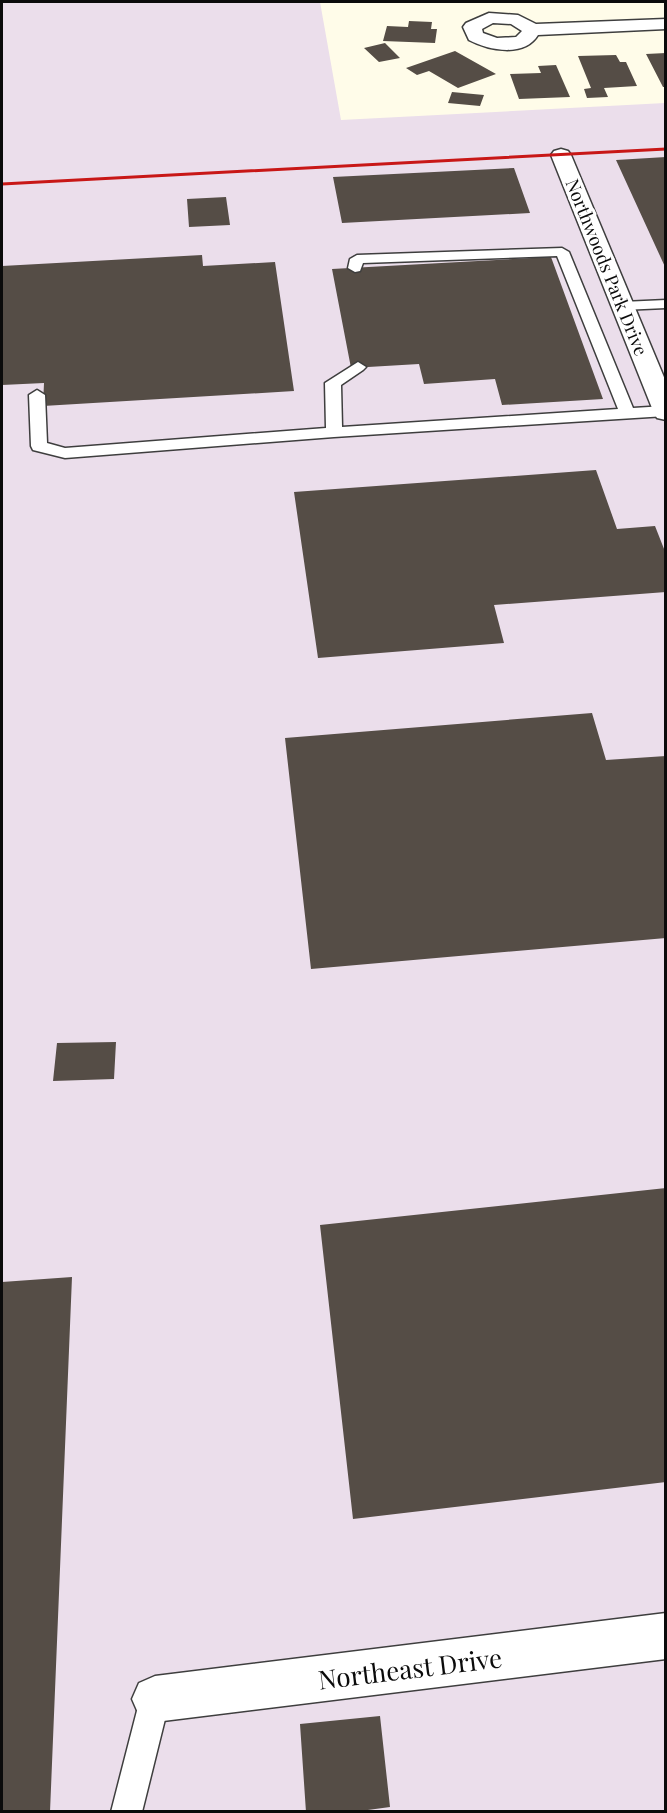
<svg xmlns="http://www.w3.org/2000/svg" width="667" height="1813" viewBox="0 0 667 1813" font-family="'Playfair Display',serif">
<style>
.industrial{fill:#ebdeeb}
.building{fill:#554d46}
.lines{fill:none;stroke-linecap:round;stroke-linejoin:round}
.lane-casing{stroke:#3e3e3e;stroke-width:3}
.street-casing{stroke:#3e3e3e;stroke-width:3}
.lane{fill:#fff;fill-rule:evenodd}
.street{fill:#fff;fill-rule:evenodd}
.rail{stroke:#c81716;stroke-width:3}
.labels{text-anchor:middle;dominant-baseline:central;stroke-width:6;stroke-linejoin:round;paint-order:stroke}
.far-street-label{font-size:18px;fill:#0b0b0b;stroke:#fff}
.near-street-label{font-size:26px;fill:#0b0b0b;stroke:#fff}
</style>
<rect width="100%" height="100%" fill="#fffce9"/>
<path class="industrial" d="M2 2H320L341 120 665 103V1811L2 1812Z"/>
<path class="building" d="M409 21 432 22 431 29H437L435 43 383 41 387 26 408 27Z
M385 43 400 58 379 62 364 48Z
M455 51 496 74 458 88 429 71 417 75 406 68Z
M666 53V87H663L646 54Z
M616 55 620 62H626L637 86 604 88 608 97 587 98 584 89 591 88 578 56Z
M556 65 570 97 519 99 510 74 541 73 538 66Z
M452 92 484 95 480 106 448 103Z
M666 157V269L616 160Z
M514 168 530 213 342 223 333 177Z
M226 197 230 225 189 227 187 199Z
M202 255 203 266 275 262 294 391 43 406 44 383 2 385V266Z
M551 257 603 399 502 405 495 379 424 384 419 364 351 368 332 269Z
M596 470 617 529 655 526 666 554V592L494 605 504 643 318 658 294 492Z
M592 713 606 760 666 756V938L311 969 285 738Z
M116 1042 114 1079 53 1081 57 1043Z
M666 1188V1482L353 1519 320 1225Z
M72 1277 50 1812H2V1282Z
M380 1716 390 1807 353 1812H306L300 1724Z"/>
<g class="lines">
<g class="lane-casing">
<path id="lane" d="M562 248 569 252 633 408 665 406 666 416 334 437 65 458 33 450 31 446 29 395 37 390 45 395 47 443 65 448 326 428 325 383 358 362 366 367 363 370 341 385 342 427 618 409 557 256 363 263 360 271 355 272 348 268 350 259 357 255Z
M666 300V308L622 310 615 306 622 302Z
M155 1684 165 1689 170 1699 142 1812H111L140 1699 145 1689Z"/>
</g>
<g class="street-casing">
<path id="street" d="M489 13 518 15 536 24 666 19V29L538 35C524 58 488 50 469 40L463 27 466 23ZM493 23 511 24 522 31 516 37 497 38 483 33 482 29Z
M561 149 568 151 571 155 666 382V420L657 418 654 413 551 155 554 151Z
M666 1613V1659L155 1722 139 1715 132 1699 139 1683 155 1676Z"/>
</g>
<use href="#lane" class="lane"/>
<use href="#street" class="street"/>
<path class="rail" d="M2 184 666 149"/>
</g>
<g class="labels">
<g class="far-street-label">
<text transform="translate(607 267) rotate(68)">Northwoods Park Drive</text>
</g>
<g class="near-street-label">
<text transform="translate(410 1668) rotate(-7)">Northeast Drive</text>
</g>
</g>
<rect width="667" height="1813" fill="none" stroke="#0b0b0b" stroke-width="6"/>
</svg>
